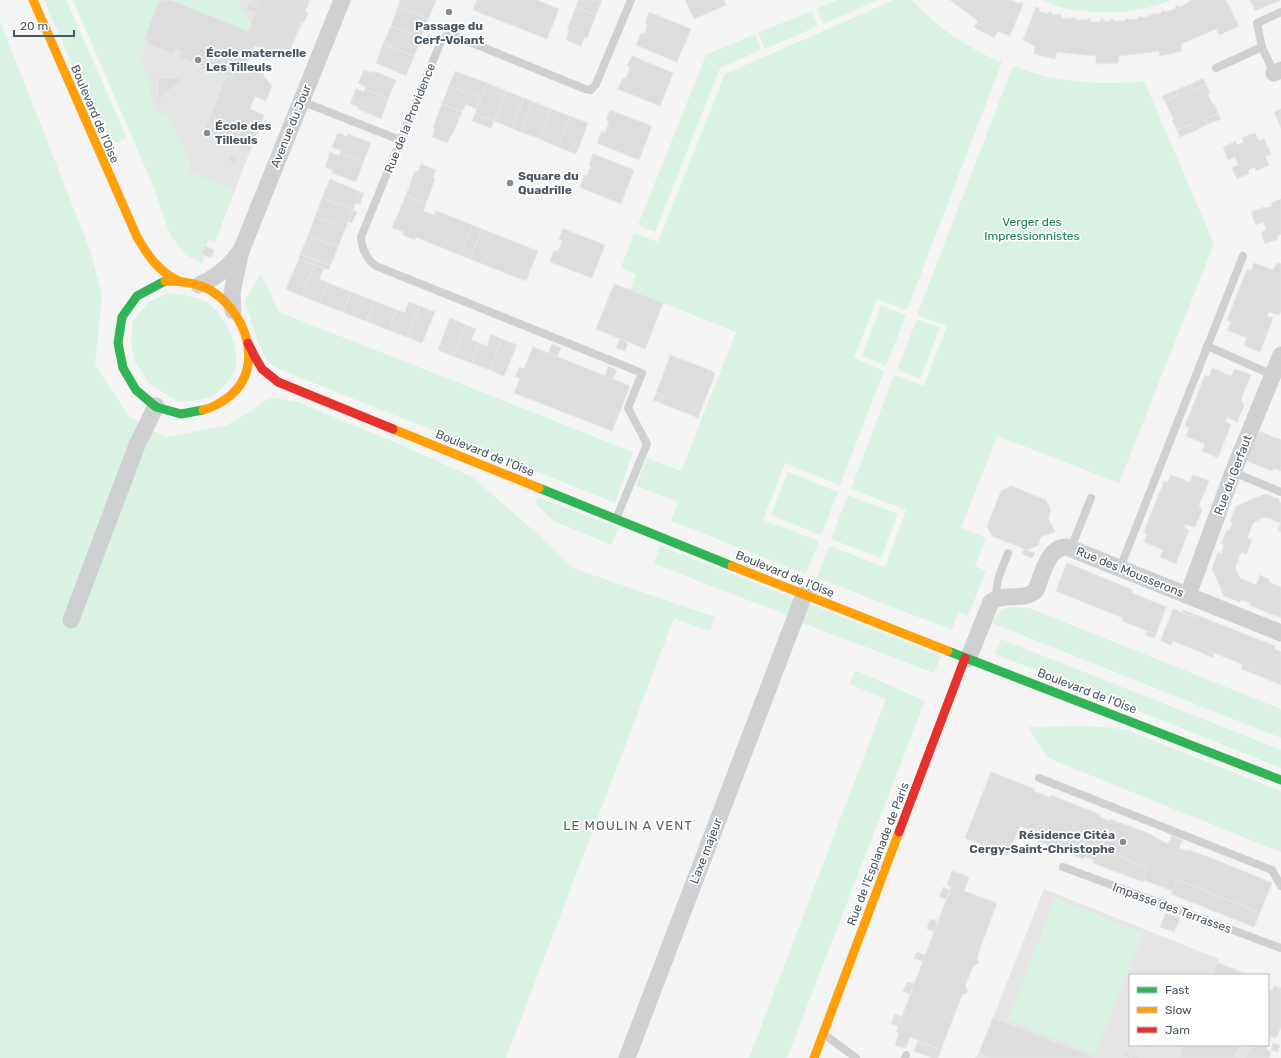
<svg xmlns="http://www.w3.org/2000/svg" width="1281" height="1058" viewBox="0 0 1281 1058" font-family="Rubik,sans-serif">
<style>
.education{fill:#e6e5e6}
.green{fill:#d9f2e3}
.building{fill:#ddddde;stroke:#e5e6e7}
.lines{fill:none;stroke-linecap:round;stroke-linejoin:round}
.lane{stroke:#ced0d2;stroke-width:8}
.street{stroke:#ced0d2;stroke-width:17}
.fast{stroke:#30b455;stroke-width:9}
.slow{stroke:#ff9f0a;stroke-width:9}
.jam{stroke:#e5322d;stroke-width:9}
.poi-dot{fill:#868d94;stroke:#fff;stroke-width:1.5}
.labels{text-anchor:middle;dominant-baseline:central;stroke-width:3.5;stroke-linejoin:round;paint-order:stroke}
.poi-label{font-size:12px;font-weight:bold;fill:#4a5661;stroke:#fff;text-anchor:start}
.street-label{font-size:12px;fill:#4a5661;stroke:#fff}
.park-label{font-size:12px;fill:#17864f;stroke:#fff}
.neighbourhood-label{font-size:13px;letter-spacing:1px;fill:#5f6368;stroke:#fff}
</style>
<rect width="100%" height="100%" fill="#f4f4f4"/>
<path class="education" d="M99 0H310L305 11 308 13 290 50 287 49 283 58 254 46 246 65 264 73 263 75 272 86 266 101 255 97 250 109 264 115 215 242Z
M1044 889 1219 959 1217 963 1249 975H1130V1045H1267L1266 1049 1271 1052 1269 1058H975L979 1053Z"/>
<path class="green" d="M44 0H66L127 138 116 143 96 119Z
M73 0H160L143 42 147 44 140 60 152 86 149 94 156 110 169 118 191 163 188 171 234 190 215 242 209 240 202 254 205 255 202 264 186 255 170 235 154 188Z
M173 0H237L251 24 248 31 173 1Z
M837 0H878L823 24 817 9Z
M894 0H911C937 26 967 49 1002 62L907 310 877 299 854 358 884 371 840 485 785 463 763 520 819 541 806 574 671 521 678 502 636 486 647 458 681 471 736 332 630 290 636 274 621 268 634 233 658 242 725 74Z
M1041 0H1171C1139 14 1101 15 1068 9 1059 7 1050 3 1041 0Z
M812 11 818 26 765 49 758 33Z
M0 21 90 250 102 295 95 364 129 417 165 437 225 426 250 412 270 397 298 402 406 447 472 477 548 543 573 568 715 617 710 631 674 618 506 1058H0Z
M755 34 761 50 720 68 655 232 638 225 706 55Z
M1013 66C1054 82 1100 86 1144 81L1214 244 1119 483 997 436 961 528 986 538 975 566 986 571 968 616 958 612 952 630 817 578 829 546 885 567 906 510 851 489 894 375 924 386 947 326 917 315Z
M261 274 279 312 633 452 615 503 281 370 269 364 258 343 248 309 244 301Z
M169 293C181 295 198 296 208 303 225 316 241 346 235 369 232 379 221 391 211 396 204 400 187 401 178 402L149 383 135 362 131 341 133 320 149 302Z
M881 306 906 315 886 366 862 356Z
M917 319 940 328 920 379 897 370Z
M788 472 838 492 821 535 771 515Z
M848 495 898 514 881 558 831 539Z
M538 497 619 528 611 545 554 521 535 503Z
M660 546 795 599 789 616 654 564Z
M807 603 941 656 934 673 800 622Z
M1009 607 1029 608 1281 709V738L992 623 1000 611Z
M1001 639 1281 750V768L995 654Z
M855 670 925 701 787 1058H749L886 699 850 684Z
M1085 726 1114 728 1129 731 1281 791V852L1055 761 1047 757 1028 727Z
M1055 898 1143 933 1095 1055 1008 1020Z"/>
<path class="building" d="M165 0H171L248 31 258 6 249 2 250 0H310L305 12 308 13 304 22 301 21 290 50 287 49 283 58 254 46 246 66 264 73 263 75 272 86 266 101 255 96 250 109 264 115 250 151 234 145 236 141 226 136 225 139 209 133 216 116 211 114 226 76 232 78 234 72 223 68 221 74 179 57 181 51 175 49 173 54 147 44 148 40 144 39 159 1 164 2Z
M400 0H433L436 1 428 19 398 7Z
M477 0H537L559 9 547 39 473 10Z
M578 0H602L596 15 576 7Z
M685 0H724L726 5 694 19Z
M950 0H1011L1019 4V2L1022 3 1023 4 1010 36 998 31 994 38 974 27 978 21Z
M1191 0H1226L1239 26 1219 35 1216 29 1181 44 1182 51 1160 56 1159 51 1119 56 1118 63 1096 64V56L1057 52 1055 59 1034 54 1035 46 1023 40 1036 7 1039 8V11L1047 14 1050 11 1053 15 1060 14 1062 18 1071 19 1074 17 1076 20H1086L1089 18 1091 22H1100L1102 18 1106 22 1109 21 1112 18 1115 21H1124L1127 18 1130 20 1138 19 1139 16 1143 18 1152 15 1154 13 1157 14 1161 13 1163 10 1166 12 1175 9 1176 5 1180 7 1188 3 1189 1Z
M1250 0H1280L1255 11Z
M249 2 258 6 255 13 246 10Z
M398 7 428 19 421 38 391 26Z
M576 7 596 15 587 38 584 37 581 46 566 40 569 31 567 30Z
M649 12 691 29 677 62 636 45 641 33 644 34 648 25 645 23Z
M391 26 421 38 414 56 383 44Z
M383 44 414 56 406 76 376 63Z
M632 56 673 73 660 106 618 89 623 78 626 79 630 68 627 66Z
M223 68 234 72 232 78 221 74Z
M364 70 372 73 373 71 396 80 388 99 365 89 366 87 358 83Z
M455 71 487 83 481 98 449 86Z
M158 78H182L158 101Z
M1203 78 1206 84 1193 90 1191 84Z
M487 83 506 91 494 121 475 114Z
M1191 84 1193 90 1206 84 1210 93 1208 94 1212 104 1214 103 1218 113 1205 119 1208 124 1194 131 1191 124 1177 130 1172 120 1174 119 1165 102 1179 95 1176 90Z
M449 86 481 98 477 109 466 104 462 112 442 104Z
M356 89 364 92 365 89 388 99 381 119 358 109 359 107 350 104Z
M1176 90 1179 95 1165 102 1162 96Z
M506 91 524 98 512 128 494 121Z
M524 98 532 101 521 132 512 128Z
M532 101 551 109 540 139 521 132Z
M442 104 462 112 452 135H451L447 143 432 137 435 129 433 128Z
M551 109 570 116 558 147 540 139Z
M1281 109V128L1274 112Z
M610 110 652 126 639 160 597 143 602 131 605 133 609 121 606 120Z
M1218 113 1221 119 1208 124 1205 119Z
M211 114 216 116 209 133 204 131Z
M475 114 494 121 491 128 472 121Z
M570 116 588 123 576 154 558 147Z
M1191 124 1194 131 1180 137 1177 130Z
M338 133 347 137 348 134 371 143 363 163 340 153 341 151 332 147Z
M1255 133 1259 141 1264 139 1271 154 1265 156 1269 165 1256 171 1255 167 1248 170 1249 174 1237 179 1232 168 1238 165 1235 157 1228 160 1223 147 1236 141 1237 145 1244 142 1242 138Z
M226 136 236 141 234 145 224 141Z
M330 152 339 156 340 153 363 163 356 182 332 173 333 170 325 167Z
M231 154 237 156 235 163 228 161Z
M593 154 634 170 621 204 580 187 584 175 587 176 591 166 589 164Z
M421 164 436 170 433 178 435 179 426 203 406 195 415 171 418 172Z
M330 179 360 192 353 210 322 198Z
M360 192 364 193 360 205 356 203Z
M406 195 426 203 423 211 434 215 436 211 472 225 460 255 416 237 415 240 403 235 404 232 392 228Z
M322 198 353 210 345 229 315 217Z
M1281 199V234L1277 236 1278 239 1265 244 1261 233 1266 230 1263 222 1256 225 1251 212 1264 207 1265 209 1272 206 1271 203Z
M353 210 357 212 352 223 348 222Z
M315 217 345 229 338 247 308 236Z
M472 225 482 229 470 259 460 255Z
M482 229 538 251 526 281 470 259Z
M563 229 605 245 592 278 550 262 554 250 558 252 562 240 559 239Z
M308 236 338 247 330 266 300 254Z
M205 246 214 250 211 258 202 254Z
M300 254 330 266 329 270 299 259Z
M299 259 314 265 302 296 286 289Z
M1254 263 1273 270 1277 263 1281 264V311L1279 315 1269 312 1267 316 1273 318 1260 352 1244 345 1247 338 1227 330 1231 322 1227 320 1247 269 1251 271Z
M314 265 324 268 319 279 328 283 320 303 302 296Z
M328 283 351 292 343 312 320 303Z
M614 284 663 303 645 349 596 329Z
M351 292 374 301 366 321 343 312Z
M374 301 397 310 389 330 366 321Z
M409 302 420 306 407 337 389 330 397 310 405 313Z
M420 306 435 312 422 343 407 337Z
M450 318 466 325 453 356 438 350Z
M466 325 476 329 471 340 479 343 472 363 453 356Z
M491 334 502 339 490 370 472 363 479 343 487 346Z
M620 338 628 342 625 351 616 348Z
M502 339 517 345 504 376 490 370Z
M552 344 561 348 557 357 548 354Z
M533 347 630 386 612 431 514 393 520 378 515 377 519 367 524 369Z
M670 355 678 358 675 364 668 362Z
M678 358 709 370 706 377 713 380 701 410 694 407 691 415 660 403 663 395 656 393 668 362 675 364Z
M608 366 617 370 613 379 605 376Z
M1212 368 1231 376 1235 369 1251 375 1241 399 1244 405 1237 422 1227 417 1225 422 1231 424 1218 458 1202 451 1205 444 1186 436 1189 428 1185 426 1205 375 1209 377Z
M709 370 715 373 713 380 706 377Z
M656 393 663 395 660 403 653 400Z
M694 407 701 410 698 418 691 415Z
M1259 431 1275 438 1274 441 1257 434Z
M1257 434 1274 441 1275 438 1281 440V471L1274 468 1272 471 1247 461Z
M1171 475 1190 482 1193 475 1209 481 1199 505 1202 511 1195 527 1185 524 1184 528 1189 530 1176 564 1160 557 1163 550 1144 542 1147 534 1144 532 1164 481 1167 483Z
M1011 486 1046 500 1051 510 1048 519H1049L1055 532 1041 537 1038 545 1027 550 992 536 987 526 1001 491Z
M1265 494 1279 499V502L1281 503V532L1278 530 1281 523 1265 517 1253 523 1247 538 1252 540 1246 554 1241 552 1235 568 1240 578 1256 585 1260 575 1270 580 1269 582 1281 587V618L1249 605 1250 603 1241 599 1240 602 1224 596 1212 568 1218 552 1221 554 1224 545 1221 544 1227 530 1229 531 1233 522 1230 521 1236 506Z
M1024 549 1035 553 1032 558 1022 554Z
M1067 563 1133 590 1132 593 1166 607 1156 634 1122 621 1123 618 1056 591Z
M1173 609 1198 619 1199 616 1275 646 1274 649 1281 652V685L1252 673 1254 669 1214 653 1197 647 1196 650 1162 637Z
M1183 610 1199 616 1198 619 1182 613Z
M1147 631 1156 634 1154 638 1145 635Z
M1162 637 1173 641 1171 645 1161 641Z
M1197 647 1214 653 1213 658 1196 650Z
M1243 665 1254 669 1252 673 1241 669Z
M991 772 1035 789 1034 791 1051 798V795L1101 815 1100 817 1110 821V819L1145 832 1168 844 1172 836 1182 840 1179 848 1188 852 1189 850 1214 859 1272 883 1260 913 1177 880 1173 891 1144 880 1143 881 1148 868 1039 825 1036 833 1020 826 1008 855 965 838Z
M1039 825 1148 868 1143 882 1093 863 1094 860 1085 856 1083 859 1034 840Z
M952 871 969 877 964 891 997 903 977 957 979 963 973 966 965 986 968 992 962 995 941 1050 910 1037 906 1048 895 1045 899 1033 896 1032 951 887 947 885Z
M1177 880 1260 913 1254 927 1171 894Z
M943 887 950 890 947 899 939 897Z
M1166 913 1180 918 1174 932 1160 927Z
M930 919 938 922 934 932 927 929Z
M917 952 925 955 923 962 914 958Z
M1217 963 1224 965 1249 975H1212Z
M907 982 914 984 910 994 903 991Z
M1274 986 1281 988V1027L1276 1038 1271 1036 1268 1043V989L1272 991Z
M895 1014 902 1017 898 1026 891 1024Z
M993 1018 1093 1057V1058H991L979 1053Z
M918 1041 941 1050 938 1058H932L914 1051Z
M1273 1043 1280 1045 1278 1052 1271 1050Z
M1169 1045H1237L1240 1046 1238 1053 1234 1052V1053L1237 1054 1235 1058H1179L1183 1050Z
M1251 1045H1267L1266 1049 1271 1052 1269 1058H1245Z
M1115 1048 1130 1054 1129 1056 1131 1058 1133 1055 1141 1058H1128L1121 1053 1122 1051Z"/>
<g class="lines">
<path class="lane" d="M1216 68 1262 47
M1274 73 1262 47 1257 23 1281 12
M301 101 400 140
M1207 346 1273 375
M1233 472 1281 492
M616 519 647 444 628 408 642 373 376 266C366 259 362 249 361 237L442 39 447 36H455L585 89 591 90 596 84 631 0
M1071 548 1091 498
M1120 568 1243 256
M997 598C994 583 1003 567 1008 553
M1039 778 1272 870 1281 886
M1063 867 1281 948
M825 1035 856 1058
M905 1058 906 1055"/>
<path class="street" d="M1274 73 1281 70
M199 285C216 278 228 268 239 253
M233 311 232 292 241 251 342 0
M1188 595 1233 472 1281 355
M71 620 137 445 156 406
M968 659 991 602C1004 592 1025 602 1036 590 1042 575 1048 546 1067 547L1281 633
M627 1058 804 595"/>
<path class="fast" d="M165 281 137 296 122 317 118 343 123 368 136 390 156 407 181 414 203 410
M539 488 732 566
M948 651 1281 780"/>
<path class="slow" d="M33 0 137 237C148 256 159 272 179 281
M165 281C180 281 196 282 210 290 245 311 266 366 230 396 222 402 213 408 203 410
M393 429 539 488
M732 566 948 651
M814 1058 899 832"/>
<path class="jam" d="M248 343 255 357 262 369 278 382 393 429
M899 832 965 658"/>
</g>
<g class="poi-dot">
<circle cx="449" cy="12" r="4"/>
<circle cx="198" cy="60" r="4"/>
<circle cx="207" cy="133" r="4"/>
<circle cx="510" cy="183" r="4"/>
<circle cx="1123" cy="842" r="4"/>
</g>
<g class="labels">
<g class="poi-label">
<text x="449" y="26" text-anchor="middle">Passage du<tspan x="449" dy="14">Cerf-Volant</tspan></text>
<text x="206" y="53">École maternelle<tspan x="206" dy="14">Les Tilleuls</tspan></text>
<text x="215" y="126">École des<tspan x="215" dy="14">Tilleuls</tspan></text>
<text x="518" y="176">Square du<tspan x="518" dy="14">Quadrille</tspan></text>
<text x="1115" y="835" text-anchor="end">Résidence Citéa<tspan x="1115" dy="14">Cergy-Saint-Christophe</tspan></text>
</g>
<g class="street-label">
<text transform="translate(95 114) rotate(67)">Boulevard de l'Oise</text>
<text transform="translate(410 118) rotate(-68)">Rue de la Providence</text>
<text transform="translate(291 126) rotate(-68)">Avenue du Jour</text>
<text transform="translate(485 453) rotate(22)">Boulevard de l'Oise</text>
<text transform="translate(1233 475) rotate(-69)">Rue du Gerfaut</text>
<text transform="translate(1130 572) rotate(22)">Rue des Mousserons</text>
<text transform="translate(785 574) rotate(22)">Boulevard de l'Oise</text>
<text transform="translate(1087 691) rotate(21)">Boulevard de l'Oise</text>
<text transform="translate(706 851) rotate(-69)">L'axe majeur</text>
<text transform="translate(878 854) rotate(-69)">Rue de l'Esplanade de Paris</text>
<text transform="translate(1172 908) rotate(20)">Impasse des Terrasses</text>
</g>
<g class="park-label">
<text x="1032" y="222">Verger des<tspan x="1032" dy="14">Impressionnistes</tspan></text>
</g>
<g class="neighbourhood-label">
<text x="628" y="825">LE MOULIN A VENT</text>
</g>
</g>
<rect x="1129" y="974" width="140" height="72" fill="#ffffff" stroke="#b7bbc0"/>
<rect x="1137" y="987" width="20" height="6" fill="#30b455" stroke="#b7bbc0"/>
<text x="1165" y="994" font-size="12" fill="#4a5661">Fast</text>
<rect x="1137" y="1007" width="20" height="6" fill="#ff9f0a" stroke="#b7bbc0"/>
<text x="1165" y="1014" font-size="12" fill="#4a5661">Slow</text>
<rect x="1137" y="1027" width="20" height="6" fill="#e5322d" stroke="#b7bbc0"/>
<text x="1165" y="1034" font-size="12" fill="#4a5661">Jam</text>
<path d="M14 30v6h60v-6" fill="none" stroke="#4a5661" stroke-width="2"/>
<text x="20" y="30" font-size="12" fill="#4a5661" stroke="#ffffff" stroke-width="3" paint-order="stroke">20 m</text>
</svg>
